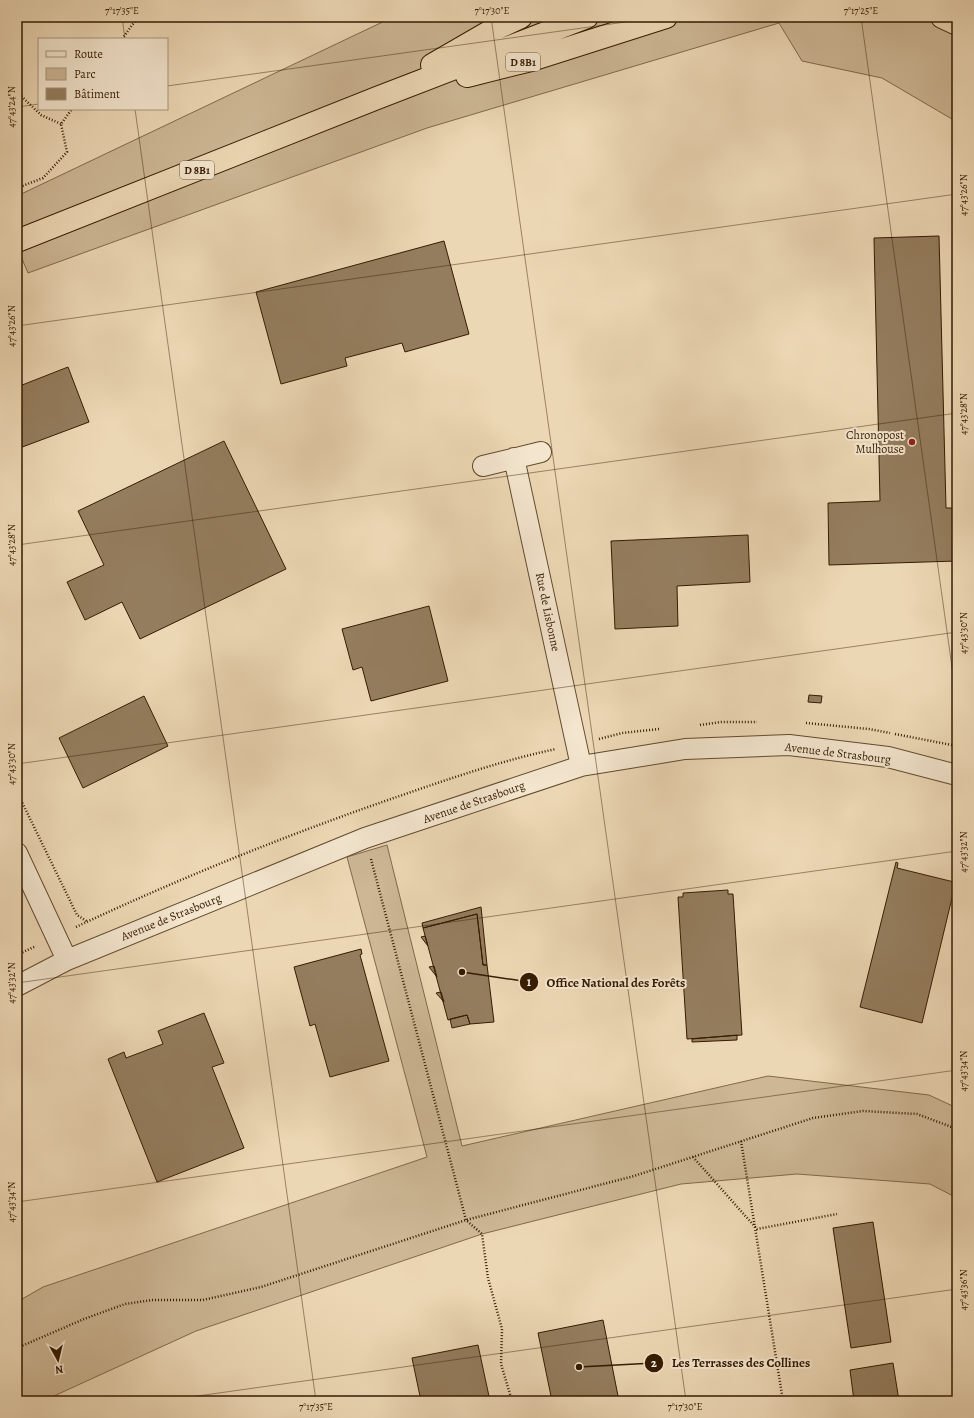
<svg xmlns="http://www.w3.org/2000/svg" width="974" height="1418" viewBox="0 0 974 1418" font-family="Alegreya,serif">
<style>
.green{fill:#cdb795;stroke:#81694a}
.building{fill:#947d5e;stroke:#351b00}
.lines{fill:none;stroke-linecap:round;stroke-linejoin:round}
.street-casing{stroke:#634a2d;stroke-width:22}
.highway-casing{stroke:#351b00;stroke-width:24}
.path{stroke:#351b00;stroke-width:2.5;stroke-dasharray:1 2;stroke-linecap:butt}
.street{stroke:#f3e5ce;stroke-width:20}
.highway{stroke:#ecd7b4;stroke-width:22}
.ticks{fill:none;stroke:#351b00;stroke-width:1;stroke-opacity:0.45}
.poi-dot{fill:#8f2418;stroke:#f3e5ce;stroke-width:1.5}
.labels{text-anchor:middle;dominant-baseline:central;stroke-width:4;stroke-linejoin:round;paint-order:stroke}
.shield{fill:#f3e5ce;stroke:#6e583e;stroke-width:1}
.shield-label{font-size:11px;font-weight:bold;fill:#351b00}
.poi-label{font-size:12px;fill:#351b00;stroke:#f3e5ce;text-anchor:end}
.street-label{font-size:12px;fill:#351b00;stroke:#f3e5ce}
.leader{fill:none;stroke:#351b00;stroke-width:1.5}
.callout-dot{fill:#351b00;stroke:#f3e5ce;stroke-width:1.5}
.mark-label{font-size:12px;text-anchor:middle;font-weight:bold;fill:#fff}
.callout-label{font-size:13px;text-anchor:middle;font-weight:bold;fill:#351b00;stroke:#f3e5ce;stroke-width:4;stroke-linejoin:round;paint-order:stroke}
.neatline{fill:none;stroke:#351b00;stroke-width:1.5}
.ticks-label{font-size:10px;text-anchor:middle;fill:#351b00}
</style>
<rect width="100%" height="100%" fill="#ecd7b4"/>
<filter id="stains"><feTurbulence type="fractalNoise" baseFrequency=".005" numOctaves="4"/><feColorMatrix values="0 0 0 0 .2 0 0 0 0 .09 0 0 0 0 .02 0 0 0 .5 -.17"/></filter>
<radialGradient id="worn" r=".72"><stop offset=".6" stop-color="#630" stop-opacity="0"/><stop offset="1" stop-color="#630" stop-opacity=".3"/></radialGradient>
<path class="green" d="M393 17H957V122L882 78 802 61 779 23 427 128 28 273 17 247V196Z
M387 845 462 1146 768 1076 929 1095 957 1108V1198L930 1184 797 1174 681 1184 482 1234 196 1331 43 1401H17V1302L43 1287 427 1157 347 857Z"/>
<path class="building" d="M939 236 946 508H957V561L829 565 828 503 880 501 874 238Z
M444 241 469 334 405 352 402 343 345 358 347 366 281 384 256 292Z
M68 367 89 422 17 449V387Z
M224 441 286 569 140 639 122 602 85 620 67 582 104 565 78 511Z
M748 535 750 582 677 586 678 626 615 629 611 541Z
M429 606 448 681 371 701 362 667 353 670 342 629Z
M809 695 822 696 821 703 808 702Z
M144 696 168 746 83 788 59 738Z
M896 862 898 863 897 868 954 882 957 877 922 1023 860 1007Z
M728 890V894H733L742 1035 687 1039 678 897H683V893Z
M481 907 487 965H483L477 914 423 928 422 923Z
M477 914 483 965H487L494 1022 470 1024 467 1015 448 1020 423 928Z
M425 936 428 946 421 937Z
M361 949 362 954 360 955 389 1061 330 1077 315 1024 310 1026 294 967Z
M434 966 437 977 429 967Z
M441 992 444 1002 436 993Z
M204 1013 224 1063 212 1067 244 1148 157 1182 108 1059 124 1052 126 1058 163 1044 158 1031Z
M467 1015 470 1024 452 1028 450 1019Z
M737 1035V1040L692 1042V1039Z
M873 1222 891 1342 851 1348 833 1228Z
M603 1320 619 1401H552L538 1333Z
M478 1345 490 1401H421L412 1358Z
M893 1363 899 1401H854L850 1370Z"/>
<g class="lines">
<g class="street-casing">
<path id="street" d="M514 458 581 766
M483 466 541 452
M17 853 67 960
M17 986 67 960 365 838 581 766 685 749 789 745 888 757 957 775"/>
</g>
<g class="highway-casing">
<path id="highway" d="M942 17 957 24
M432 65 489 32 521 17
M467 76 531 60 666 17
M17 241 377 98 587 17"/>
</g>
<path class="path" d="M122 39 138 17
M17 92 41 115 61 124
M17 188 43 178 67 152 61 124 72 109
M806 723 869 729 890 733
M700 725 721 722H757
M895 734 957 746
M599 739 622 733 659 729
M17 792 77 915 88 922
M371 859 466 1220 482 1234 488 1278 502 1329 501 1364 512 1401
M76 927C178 879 282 837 388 800 443 781 499 761 556 749
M17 955 36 946
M741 1141 783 1401
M693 1157 757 1229 837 1214
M17 1348 84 1319 125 1304 152 1300H203L261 1287 466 1220 634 1176 813 1118 863 1111 917 1114 957 1129"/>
<use href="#street" class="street"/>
<use href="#highway" class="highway"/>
</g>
<path class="ticks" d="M122 17 125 39M491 17 686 1401M861 17 957 703M167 86 661 17M17 107 39 104M135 109 316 1401M17 326 957 194M17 545 957 413M17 764 957 632M17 983 957 851M17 1202 957 1070M162 1401 957 1289"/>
<circle class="poi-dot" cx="912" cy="442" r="4"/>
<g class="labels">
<g class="shield">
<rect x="506" y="53" width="34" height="18" rx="3"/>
<rect x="180" y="161" width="34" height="18" rx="3"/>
</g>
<g class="shield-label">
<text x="523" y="62">D 8B1</text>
<text x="197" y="170">D 8B1</text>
</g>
<g class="poi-label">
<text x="904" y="435">Chronopost<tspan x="904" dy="14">Mulhouse</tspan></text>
</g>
<g class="street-label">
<text transform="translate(548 612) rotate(78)">Rue de Lisbonne</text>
<text transform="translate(838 753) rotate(7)">Avenue de Strasbourg</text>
<text transform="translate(474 802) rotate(-19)">Avenue de Strasbourg</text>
<text transform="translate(171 917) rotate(-22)">Avenue de Strasbourg</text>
</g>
</g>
<path class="leader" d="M462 972L529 982M579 1367L654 1363"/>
<g class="callout-dot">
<circle cx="462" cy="972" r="4"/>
<circle cx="579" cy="1367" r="4"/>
<circle cx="529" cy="982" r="10"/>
<circle cx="654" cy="1363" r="10"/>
</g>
<g class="mark-label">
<text x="529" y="986">1</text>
<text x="654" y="1367">2</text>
</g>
<g class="callout-label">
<text x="616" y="987">Office National des Forêts</text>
<text x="741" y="1367">Les Terrasses des Collines</text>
</g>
<rect width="974" height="1418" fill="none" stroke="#ecd7b4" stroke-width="44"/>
<rect x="38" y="38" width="130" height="72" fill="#f3e5ce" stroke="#a7947c"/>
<rect x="46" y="51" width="20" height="6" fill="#f3e5ce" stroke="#a7947c"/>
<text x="74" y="58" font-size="12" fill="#351b00">Route</text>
<rect x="46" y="68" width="20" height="12" fill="#cdb795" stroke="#a7947c"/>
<text x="74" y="78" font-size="12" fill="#351b00">Parc</text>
<rect x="46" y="88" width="20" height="12" fill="#947d5e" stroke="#a7947c"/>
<text x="74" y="98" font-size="12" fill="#351b00">Bâtiment</text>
<g transform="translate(58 1360) rotate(172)" stroke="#f3e5ce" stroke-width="3" paint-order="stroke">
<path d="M0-3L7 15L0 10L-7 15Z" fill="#351b00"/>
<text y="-6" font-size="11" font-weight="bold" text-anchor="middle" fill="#351b00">N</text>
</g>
<rect x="22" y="22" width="930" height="1374" class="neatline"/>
<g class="ticks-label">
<text x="122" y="14">7°17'35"E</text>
<text x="492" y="14">7°17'30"E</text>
<text x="861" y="14">7°17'25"E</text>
<text transform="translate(11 107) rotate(-90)" y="4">47°43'24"N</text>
<text transform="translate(963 195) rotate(-90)" y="4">47°43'26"N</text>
<text transform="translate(11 326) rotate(-90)" y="4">47°43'26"N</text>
<text transform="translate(963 414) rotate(-90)" y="4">47°43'28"N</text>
<text transform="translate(11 545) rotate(-90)" y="4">47°43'28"N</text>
<text transform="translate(963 633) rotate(-90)" y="4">47°43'30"N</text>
<text transform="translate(11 764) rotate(-90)" y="4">47°43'30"N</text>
<text transform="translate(963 852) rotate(-90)" y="4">47°43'32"N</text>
<text transform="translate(11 983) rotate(-90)" y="4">47°43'32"N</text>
<text transform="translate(963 1071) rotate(-90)" y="4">47°43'34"N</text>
<text transform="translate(11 1202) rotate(-90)" y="4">47°43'34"N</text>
<text transform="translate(963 1290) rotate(-90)" y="4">47°43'36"N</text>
<text x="316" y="1410">7°17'35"E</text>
<text x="685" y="1410">7°17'30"E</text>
</g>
<rect width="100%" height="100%" filter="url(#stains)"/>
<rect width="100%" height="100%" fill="url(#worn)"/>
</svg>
